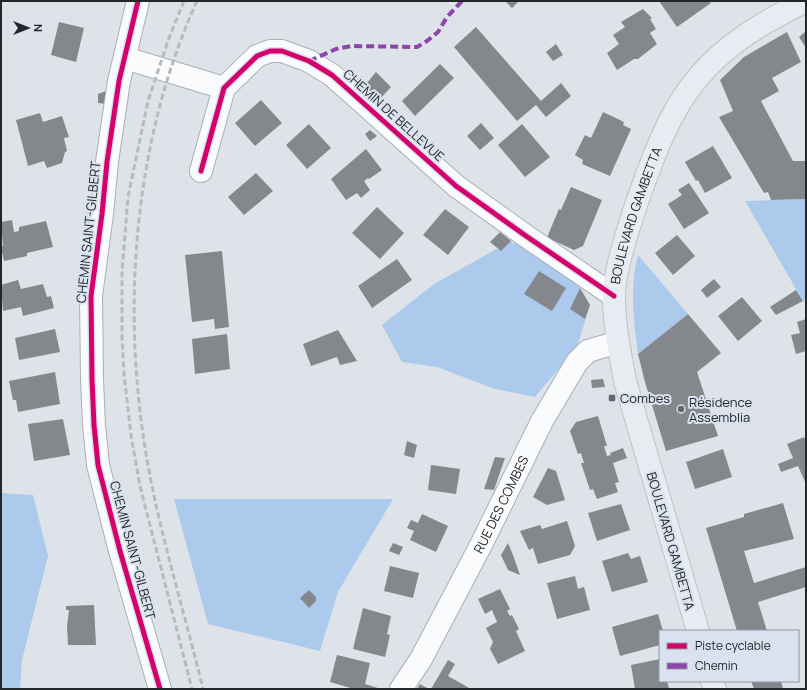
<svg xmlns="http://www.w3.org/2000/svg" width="807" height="690" viewBox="0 0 807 690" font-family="Manrope,sans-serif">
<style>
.green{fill:#abcaec}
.building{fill:#84888c}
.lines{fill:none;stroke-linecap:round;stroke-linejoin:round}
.minor-casing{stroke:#abafb4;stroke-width:24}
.major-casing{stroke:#bfc1c4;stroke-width:24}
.minor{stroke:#fafbfc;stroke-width:22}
.major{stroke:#e7ecf2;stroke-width:22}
.rail{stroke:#b9babc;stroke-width:3;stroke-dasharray:6 3;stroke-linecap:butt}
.quiet{stroke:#8e44ad;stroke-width:4;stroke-dasharray:8 4;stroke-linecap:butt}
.cycleway-casing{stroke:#d9e2ee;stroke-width:8}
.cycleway{stroke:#d6006c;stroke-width:5}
.poi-dot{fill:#64686d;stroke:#d9e2ee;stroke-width:1.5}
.labels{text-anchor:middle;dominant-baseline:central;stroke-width:4;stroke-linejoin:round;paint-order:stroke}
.street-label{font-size:13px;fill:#23262a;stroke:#d9e2ee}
.poi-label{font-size:13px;fill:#23262a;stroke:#d9e2ee;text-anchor:start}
</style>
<rect width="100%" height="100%" fill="#dee3e9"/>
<path class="green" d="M806 199V300L803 301 745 201Z
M511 241 514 244 517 241 560 270 580 288 590 305 577 347 535 397 495 389 437 367 402 362 382 325 434 284Z
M638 255 688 314 638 354C634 322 629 286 638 255Z
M1 493 33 495 48 556 22 660 20 689H1Z
M174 499H393L338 592 320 651 208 624Z"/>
<path class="building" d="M505 1H519L512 8Z
M659 1H709L711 3 677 27Z
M643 9 652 18 650 19 656 29 650 33 657 44 638 59H634L617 70 607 53 619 44 613 35 625 27 621 22Z
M59 22 84 28 76 62 51 55Z
M476 27 541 101 561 83 571 96 546 117 536 105 517 121 454 47Z
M806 31V48L799 37Z
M787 32 801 62 772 78 779 91 761 101 793 161H806V199L771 200 768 192 764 193 719 117 733 111 720 80 744 57Z
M556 44 563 55 553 61 546 52Z
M440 64 454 78 415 116 402 101Z
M376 72 391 87 378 101 362 89Z
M109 90 107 104 98 103V94Z
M261 100 282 123 255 146 235 123Z
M603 112 624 122 623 125 631 129 610 176 582 164 583 160 575 155 585 135 591 138Z
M40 113 43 122 62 116 69 137 64 138 67 151 65 152 62 163 47 168 44 161 28 166 16 120Z
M481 123 494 138 480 150 467 136Z
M309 124 331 148 307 169 286 145Z
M522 124 550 157 525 177 498 145Z
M370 130 377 136 370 141 365 134Z
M713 146 732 178 705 193 698 180 696 181 685 162Z
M366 149 382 170 369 179 368 178 364 181 370 190 361 198 357 193 346 200 331 179Z
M256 173 273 191 244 215 228 197Z
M689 183 709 213 684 229 668 204 682 195 678 190Z
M571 187 602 200 583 246 574 250 548 238V235L559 209 561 210Z
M377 207 404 233 380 259 352 233Z
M445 209 469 227 448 255 423 235Z
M12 220 14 232 19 231V227L46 221 53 247 27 253V256L4 261 1 247 3 246 1 222Z
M500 232 511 241 501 251 490 242Z
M677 235 695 256 673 275 655 253Z
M222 251 229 327 215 329 214 319 192 322 185 255Z
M397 259 412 280 372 308 358 286Z
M539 271 566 288 552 311 524 294Z
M714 279 721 287 707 298 701 290Z
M18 280 21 289 43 284 47 297 51 296 54 308 23 316 21 307 3 311 1 285Z
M580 288 590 305 585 319 570 309Z
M796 290 803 301 776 315 770 307Z
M742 297 762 321 738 341 718 316Z
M688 314 721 353 697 372 718 436 666 451 645 382 638 354Z
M806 319V351L796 354 791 335 800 333 797 322Z
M55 329 60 352 19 360 15 338Z
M338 330 357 361 340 365 337 357 311 366 303 344Z
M227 334 230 369 195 374 192 339Z
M55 372 60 404 18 412 16 400H13L9 381Z
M603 379 605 387 592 388 591 380Z
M598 416 607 446H604L607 456 611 455 610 453 623 448 627 458 613 463 619 482 615 483 618 492 597 499 593 489 590 490 581 463H584L581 453 578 454 570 431 576 422Z
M63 419 70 455 34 461 28 424Z
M804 437 806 442V484L798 466 781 472 778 464 793 458 787 444Z
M407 441 417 445 414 458 404 455Z
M723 449 732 477 695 489 686 462Z
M495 457 505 458 494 490 484 489Z
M431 465 460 469 456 494 428 490Z
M548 468 556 471 565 500 547 505 533 497Z
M783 503 794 539 744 551 754 583 806 567V587L758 602 767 631H737L706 528 744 517V514Z
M621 504 630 530 597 541 588 513Z
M422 514 448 526 436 552 410 540 414 531 407 528 411 520 418 523Z
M567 521 575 546 570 555 538 564 533 548 529 550 520 531 540 525 542 529Z
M393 543 403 547 399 555 389 551Z
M508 543 513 555 520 575 508 570 501 555Z
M628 553 631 559 640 556 648 582 612 592 602 561Z
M390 566 419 573 413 598 384 591Z
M575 576 578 589 584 587 590 610 557 619 547 583Z
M500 589 510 609 507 611 510 616 512 615 519 629 516 631 525 651 498 664 490 649 493 642 486 628 497 622 492 610 485 614 478 599Z
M309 590 316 597V601L309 608 300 598Z
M94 605 96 645H68L67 626 69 610H66V606Z
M363 608 391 616 387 634 390 635 385 657 353 649Z
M658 614 663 631H660V645L620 656 612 627Z
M337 655 370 663 365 684 381 689H354L330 682Z
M660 659V681H667L669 688 635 689 631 665Z
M448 660 455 664 448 676 471 689H431Z
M751 681H781L783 689H754Z
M420 684 429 689H417Z"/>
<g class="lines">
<g class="minor-casing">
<g id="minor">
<path d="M138 1 119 81 107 162 102 214 91 296 92 379 94 425 98 465 120 551 160 689"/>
<path d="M125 58 224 88"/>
<path d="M201 171 224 88 257 56 270 51H282L309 61 332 75 456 186 526 236 614 296"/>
<path id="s1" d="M401 689 421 659 482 543 542 421 577 362 588 351 618 342"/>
</g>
</g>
<g class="major-casing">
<g id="major">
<path id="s2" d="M698 631 625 381C620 353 614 325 614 297 614 271 628 230 636 205 651 163 667 115 696 80 725 44 765 21 806 1"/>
<path d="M712 681 715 689"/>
</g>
</g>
<use href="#minor" class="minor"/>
<use href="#major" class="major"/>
<path class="rail" d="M184 1 169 38 148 101 128 197 122 272V337L124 374 131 435 140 486 192 689
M197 1C131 146 120 321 150 476 164 548 186 618 203 689"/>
<path class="quiet" d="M309 61 336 49 351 46 417 47 427 41 438 32 447 17 462 1"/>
<g class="cycleway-casing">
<path id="cycleway" d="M138 1 119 81 107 162 102 214 91 296 92 379 94 425 98 465 120 551 160 689
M201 171 224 88 257 56 270 51H282L309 61 332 75 456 186 526 236 614 296"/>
</g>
<use href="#cycleway" class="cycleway"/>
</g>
<g class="poi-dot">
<rect x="608" y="394" width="8" height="8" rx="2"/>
<circle cx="681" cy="409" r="4"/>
</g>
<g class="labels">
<g class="street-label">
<text transform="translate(394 115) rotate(42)">CHEMIN DE BELLEVUE</text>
<text stroke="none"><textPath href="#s2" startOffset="430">BOULEVARD GAMBETTA</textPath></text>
<text transform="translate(88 232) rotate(-84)">CHEMIN SAINT-GILBERT</text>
<text stroke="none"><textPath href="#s1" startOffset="210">RUE DES COMBES</textPath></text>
<text transform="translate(671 541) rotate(74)">BOULEVARD GAMBETTA</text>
<text transform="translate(133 550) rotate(75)">CHEMIN SAINT-GILBERT</text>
</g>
<g class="poi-label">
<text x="620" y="398">Combes</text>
<text x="689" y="402">Résidence<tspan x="689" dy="15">Assemblia</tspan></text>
</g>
</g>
<rect width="807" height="690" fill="none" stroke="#23262a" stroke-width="4"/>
<rect x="659" y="630" width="140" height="52" fill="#d9e2ee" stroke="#9097a0"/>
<rect x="667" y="643" width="20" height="6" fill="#d6006c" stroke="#9097a0"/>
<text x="695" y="650" font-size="12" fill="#23262a">Piste cyclable</text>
<rect x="667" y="663" width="20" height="6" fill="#8e44ad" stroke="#9097a0"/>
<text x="695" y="670" font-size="12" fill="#23262a">Chemin</text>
<g transform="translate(28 28) rotate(90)" stroke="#d9e2ee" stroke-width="3" paint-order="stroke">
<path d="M0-3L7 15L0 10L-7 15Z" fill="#23262a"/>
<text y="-6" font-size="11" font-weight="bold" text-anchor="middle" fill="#23262a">N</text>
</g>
</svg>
